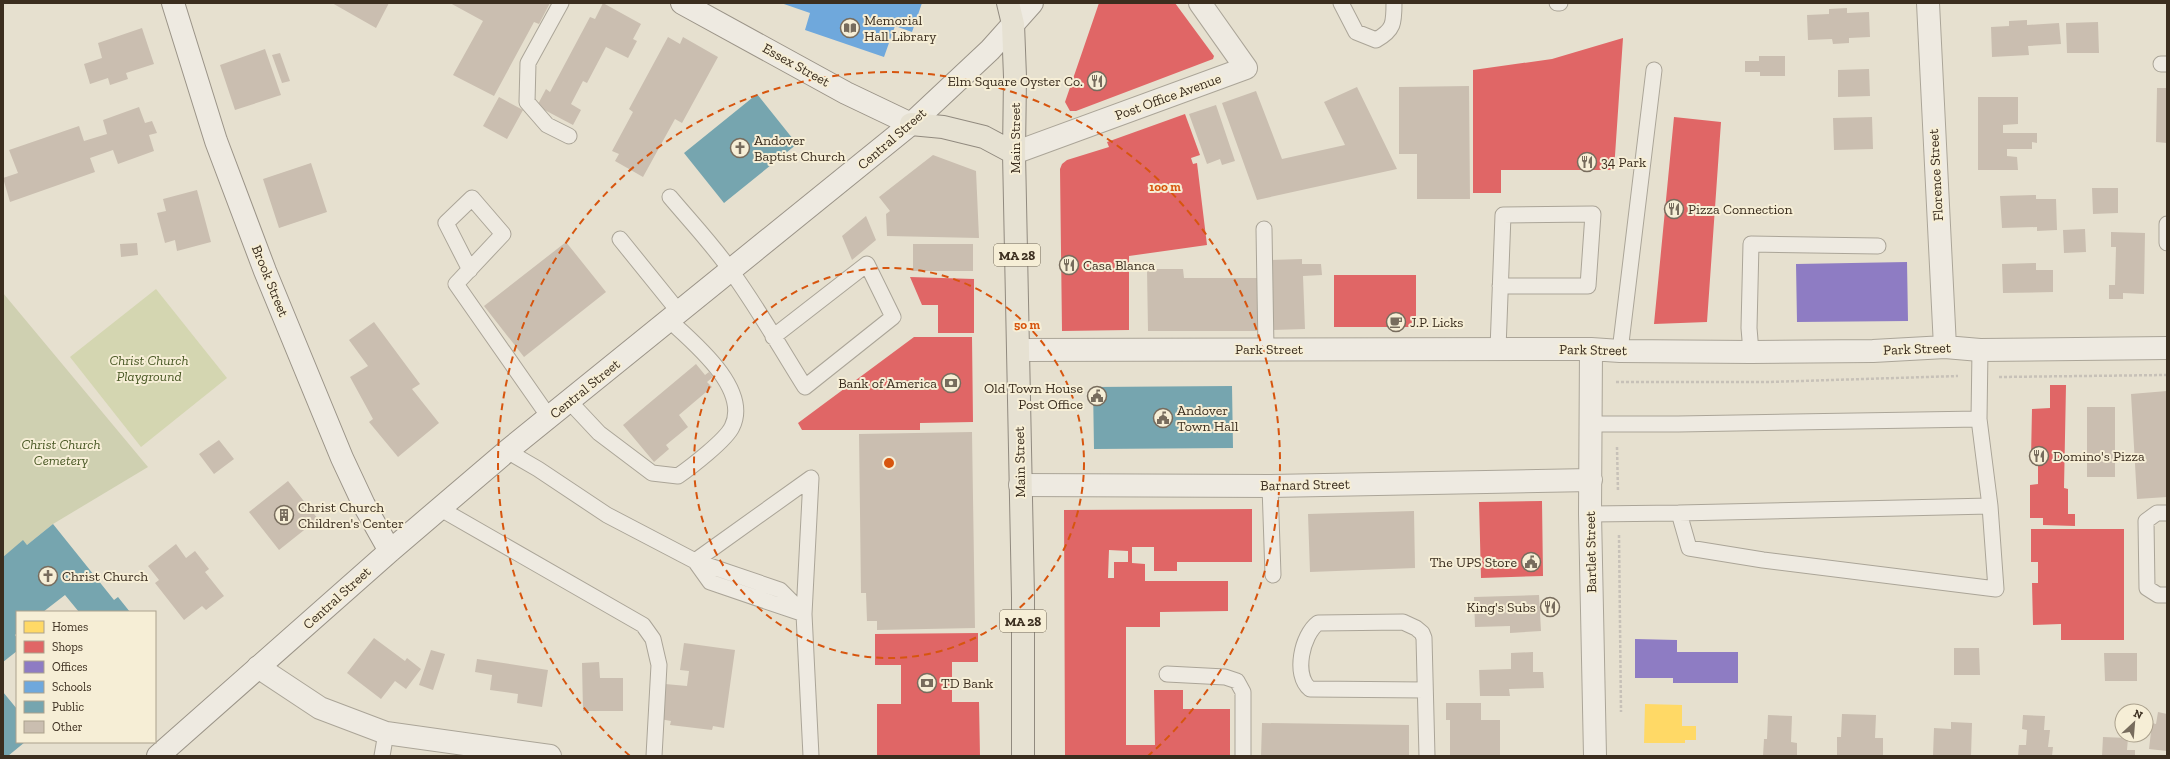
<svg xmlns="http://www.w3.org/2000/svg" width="2170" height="759" viewBox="0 0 2170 759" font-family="'Zilla Slab',serif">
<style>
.green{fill:#d4d6b1}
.cemetery{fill:#cfd0b1}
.homes{fill:#ffd966}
.shops{fill:#e06666;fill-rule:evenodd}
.offices{fill:#8e7cc3}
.schools{fill:#6fa8dc}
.public{fill:#76a5af}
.building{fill:#cabeb0}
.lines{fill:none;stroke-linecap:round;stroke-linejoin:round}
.service-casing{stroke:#aba598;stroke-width:17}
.minor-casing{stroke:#aba598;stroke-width:24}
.tertiary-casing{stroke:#aba598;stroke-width:24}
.secondary-casing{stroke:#9b9488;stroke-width:24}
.primary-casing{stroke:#918a7f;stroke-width:24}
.path{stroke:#c7c1b8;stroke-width:2.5;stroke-dasharray:3 2;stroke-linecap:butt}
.service{stroke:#eeeae1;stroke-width:15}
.minor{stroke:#eeeae1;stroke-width:22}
.tertiary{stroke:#eeeae1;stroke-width:22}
.secondary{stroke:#eeeae1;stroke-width:22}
.primary{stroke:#e6e1d2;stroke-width:22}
.ring{fill:none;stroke:#d7550e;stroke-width:2;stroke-dasharray:7 5}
.labels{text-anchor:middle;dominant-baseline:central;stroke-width:4;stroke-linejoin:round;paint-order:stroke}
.shield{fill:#f6eed6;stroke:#736856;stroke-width:1}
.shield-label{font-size:13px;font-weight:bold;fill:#3b2e1f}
.poi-label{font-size:14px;fill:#3b2e1f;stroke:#f6eed6;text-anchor:start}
.street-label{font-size:14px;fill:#3b2e1f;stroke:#f6eed6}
.park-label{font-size:14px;font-style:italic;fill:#495825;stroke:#f6eed6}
.centre{fill:#d7550e;stroke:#f6eed6;stroke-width:2}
.ring-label{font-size:12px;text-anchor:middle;font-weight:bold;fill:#d7550e;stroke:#f6eed6;stroke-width:4;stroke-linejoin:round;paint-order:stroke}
</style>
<rect width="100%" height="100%" fill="#e6e0cf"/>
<path class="green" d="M156 289 227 378 141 447 70 357Z"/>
<path class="cemetery" d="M3 293 148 467 53 524 27 545 23 541 3 557Z"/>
<path class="homes" d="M1645 704 1682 705V726H1696V740H1685V743H1644Z"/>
<path class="shops" d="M1099 3H1175L1214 56 1213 59 1076 111H1070L1065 102Z
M1623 38 1614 170H1501V193H1473V70L1552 59Z
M1185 114 1200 155 1191 158 1193 164 1197 163 1207 245 1129 256V330L1062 331 1060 169 1062 164 1067 160 1109 147 1107 142Z
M1674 117 1721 122 1707 322 1654 324Z
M1334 275H1416V327H1334Z
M910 277 974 279V333H938V305H922Z
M914 337H972L973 422 920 423V430H802L798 423Z
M2050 385H2066L2064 488 2068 489V514H2075V526L2043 525V518H2030V485L2038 484V458H2031L2032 409 2050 408Z
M1542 501 1543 576 1481 578 1479 502Z
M1252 509V562H1177V571H1154V547H1132V563L1145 564V581H1228V611L1160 612V627H1126V745H1155L1154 690H1183V709H1230V756H1065L1064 510ZM1109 550 1128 551V562H1114V578H1108Z
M2031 529H2124V640H2061V624L2033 625 2032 583H2038V562H2031Z
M978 633V662H952V702H979L980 756H877V704H901V665H875V634Z"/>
<path class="offices" d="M1907 262 1908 321 1797 322 1796 264Z
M1635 639 1677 640V652H1738V683H1673V678H1635Z"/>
<path class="schools" d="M781 3H922L912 32 895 26 884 57 805 30 810 13Z"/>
<path class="public" d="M757 94 797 144 724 203 684 153Z
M1232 386 1233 448 1094 449 1093 387Z
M53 524 114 600 118 597 130 612H79L65 595 43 612H17V633L15 635 17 638V651L3 662V557L23 540 27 545Z
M3 692 17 709V742H25L8 756H3Z"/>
<path class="building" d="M332 3H389L376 28Z
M450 3H550L539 24 534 22 494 96 453 75 483 21Z
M603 3 641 24 633 39 637 41 628 58 606 47 587 83 583 81 571 104 581 110 573 125 537 106 546 89 550 92 590 17 595 19Z
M1847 8V13L1869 12 1870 37 1849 38V43L1833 44 1832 39 1808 40 1807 15 1829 14V9Z
M2027 20V25L2059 23 2061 44 2028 46 2029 55 1992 57 1991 27 2009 26V21Z
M2098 22 2099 53H2067L2066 23Z
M142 28 154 64 126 73 128 79 110 85 108 78 90 84 84 64 102 58 98 43Z
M668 37 680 44 683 37 718 57 682 123 675 119 643 177 615 161 619 154 612 151 633 112 629 109Z
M265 49 281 95 235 110 220 65Z
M280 53 290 81 282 83 272 55Z
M1759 56H1785V76H1760V72H1745V61H1759Z
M1869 69 1870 96 1838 97V70Z
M1469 86 1470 199H1417V154H1399V87Z
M1357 87 1397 169 1257 200 1222 103 1256 91 1282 159 1345 145 1324 102Z
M2157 88H2167V143L2156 142Z
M499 97 523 110 507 139 483 126Z
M1978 97H2018V124L2003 125V133H2037V143L2032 142V149H2007V156L2017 157 2018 170H1978Z
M1216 105 1235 161 1222 165 1220 159 1207 164 1189 114Z
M139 107 145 123 152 121 157 133 149 135 154 151 118 164 113 150 90 158 95 172 10 202 3 178 18 173 9 150 79 126 84 141 107 134 103 120Z
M1872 117 1873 149 1834 150 1833 118Z
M933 155 976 171 979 238 887 236 886 214 890 211 879 197Z
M311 163 327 212 279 228 263 179Z
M2092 188H2118V213L2093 214Z
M197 190 211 242 177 251 175 240 165 243 157 213 166 211 163 199Z
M2036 195V199H2056L2057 230 2037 231V227L2002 228 2000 196Z
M866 216 876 240 852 260 842 236Z
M2085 229 2086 252 2064 253 2063 230Z
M2111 232 2145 233 2144 294 2123 293V299H2109V285H2115L2116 247H2111Z
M566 242 606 292 524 357 484 306Z
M137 243 138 255 121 257 120 244Z
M913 244H973V271H913Z
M1302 259V264H1321L1322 275 1303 276 1305 329 1272 330 1269 260Z
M2036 263V270H2053V292L2003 293 2002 264Z
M1147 269H1183L1184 278H1257V331H1148Z
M374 322 420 384 412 389 439 423 398 457 369 422 373 419 350 377 368 366 349 340Z
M696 364 705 375 709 372 713 377 707 382 712 387 679 415 688 427 666 445 669 449 654 462 623 425Z
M2167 391V497L2137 499 2131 394Z
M2087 407H2115V477H2087Z
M972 432 975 628 877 630V621H867L866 593H861L859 434Z
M219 440 234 459 214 474 199 454Z
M288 481 318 519 279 550 249 512Z
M1414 511 1415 568 1310 572 1308 514Z
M176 544 186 558 195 551 209 569 205 572 224 596 206 610 202 606 184 620 155 583 159 580 148 566Z
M1539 595 1541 631 1510 633V626L1475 627 1474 597Z
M374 638 405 661 407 658 421 669 406 689 395 681 381 699 347 673Z
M684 643 735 650 724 728 713 726 712 730 670 725 671 721 660 719 665 684 687 686 689 671 680 670Z
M1954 648H1979L1980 675H1954Z
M431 650 445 654 433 690 419 685Z
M1533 652V672H1543L1544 688 1509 689 1510 696H1480L1479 670 1511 669V653Z
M2104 653H2137V681H2105Z
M477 659 548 670 542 707 517 703 518 694 490 690 492 675 475 672Z
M599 662 600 678H623V711H583L582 663Z
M1446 703H1481V720H1500V756H1450V720H1446Z
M2158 712 2167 714V751L2149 749 2152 723 2156 724Z
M1842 714 1876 715 1875 738H1883V756H1837V737H1841Z
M1768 715 1792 716 1791 742 1797 743V756H1763L1764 739H1767Z
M2023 715 2045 716 2044 730H2050L2048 747H2053L2052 756H2018L2019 745H2026L2027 730 2022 729Z
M1951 722 1972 723 1971 756H1933L1934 728 1951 729Z
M1262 723 1409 725V756H1261Z
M2103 737 2128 738 2127 750H2135V756H2102Z"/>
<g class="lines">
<g class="service-casing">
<path id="service" d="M561 3 528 63 527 102 547 125 569 136
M1341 3 1356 32 1376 40C1394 30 1394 23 1394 3
M1557 3H1560
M2161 64H2167
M670 197C691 222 713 245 731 271 758 308 781 349 805 387L893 317 867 264 773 337
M2167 224V243
M1264 229 1266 349
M620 239 679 312
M470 270 446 223 472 198 503 234 456 284 549 417
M1498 349 1503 215 1593 214 1588 286H1500
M1620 351 1654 70
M1751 352 1749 328 1751 244 1878 246
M569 401 599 433 652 473 678 476C691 467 726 440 732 427 751 389 693 342 669 320
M1591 424H1678L1979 419
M507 451 538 469 607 515 695 561 780 590 804 614
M1270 486 1273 575
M439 508 643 625 653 639 659 665 654 756
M1679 513 1990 506
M2167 513H2157L2146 521 2147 588 2158 595H2167
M1590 514 1679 513 1689 548 1763 560 1996 589 1990 506 1979 419 1980 350
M695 561 811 478 804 614 811 756
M695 561 710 582 801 613
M1167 674 1225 677 1237 681 1243 692V756
M1425 690 1310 689C1293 675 1302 635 1318 623L1403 622 1416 628 1422 633 1424 638 1427 756
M382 756 386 733"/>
</g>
<g class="minor-casing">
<path id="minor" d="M1928 3 1945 347
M1014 153 1246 68 1200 3
M1591 349 1590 514 1595 756
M1019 350 1591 349 1620 351 1751 352 1873 351 1945 347 1980 350 2167 348
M1020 485 1270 486 1591 480"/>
</g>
<g class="tertiary-casing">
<path id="tertiary" d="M258 667 320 708 386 733 550 756"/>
</g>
<g class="secondary-casing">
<path id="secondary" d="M173 3 216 141 265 271 342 458 364 505 390 551
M682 3 846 93 911 124
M158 756 390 551 507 451 911 124 990 50 1032 3"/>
</g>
<g class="primary-casing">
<path id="primary" d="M1008 3 1013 24 1015 77 1014 153 1023 597V756
M911 124 943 127 984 137 1014 153"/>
</g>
<path class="path" d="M1999 377 2167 375
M1616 382H1769L1958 376
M1617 447 1618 492
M1619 535 1621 712"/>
<use href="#service" class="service"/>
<use href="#minor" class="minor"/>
<use href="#tertiary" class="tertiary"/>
<use href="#secondary" class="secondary"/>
<use href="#primary" class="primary"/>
</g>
<g class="ring">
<circle cx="889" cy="463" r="195"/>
<path d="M630 756A391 391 0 1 1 1148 756"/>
</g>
<defs>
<g id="library-ring" transform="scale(1)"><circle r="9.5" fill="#f6eed6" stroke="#776c5d" stroke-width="1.5"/><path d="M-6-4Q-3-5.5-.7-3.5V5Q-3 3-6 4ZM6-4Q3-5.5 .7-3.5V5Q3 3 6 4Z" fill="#776c5d"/></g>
<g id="restaurant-ring" transform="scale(1)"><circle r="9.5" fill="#f6eed6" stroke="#776c5d" stroke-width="1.5"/><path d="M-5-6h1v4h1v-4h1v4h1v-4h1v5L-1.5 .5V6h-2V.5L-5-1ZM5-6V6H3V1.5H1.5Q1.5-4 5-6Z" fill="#776c5d"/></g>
<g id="church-ring" transform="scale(1)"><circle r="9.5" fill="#f6eed6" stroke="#776c5d" stroke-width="1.5"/><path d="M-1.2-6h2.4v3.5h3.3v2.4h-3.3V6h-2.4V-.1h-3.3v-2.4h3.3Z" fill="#776c5d"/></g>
<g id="cafe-ring" transform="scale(1)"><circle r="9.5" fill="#f6eed6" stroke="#776c5d" stroke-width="1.5"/><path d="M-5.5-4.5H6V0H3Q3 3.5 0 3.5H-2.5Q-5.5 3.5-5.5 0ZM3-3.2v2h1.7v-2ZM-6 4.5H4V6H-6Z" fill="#776c5d"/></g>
<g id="bank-ring" transform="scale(1)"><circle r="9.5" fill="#f6eed6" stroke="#776c5d" stroke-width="1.5"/><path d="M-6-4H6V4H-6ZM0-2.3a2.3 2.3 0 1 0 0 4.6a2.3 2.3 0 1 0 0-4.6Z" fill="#776c5d"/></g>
<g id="civic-ring" transform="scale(1)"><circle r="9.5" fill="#f6eed6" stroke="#776c5d" stroke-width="1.5"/><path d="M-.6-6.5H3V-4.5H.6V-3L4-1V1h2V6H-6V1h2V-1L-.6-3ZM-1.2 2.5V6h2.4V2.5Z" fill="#776c5d"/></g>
<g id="building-ring" transform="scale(1)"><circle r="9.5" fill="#f6eed6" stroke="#776c5d" stroke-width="1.5"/><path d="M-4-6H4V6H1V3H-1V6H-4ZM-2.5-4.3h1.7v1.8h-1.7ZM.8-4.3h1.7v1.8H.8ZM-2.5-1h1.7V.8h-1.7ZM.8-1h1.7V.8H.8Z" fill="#776c5d"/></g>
</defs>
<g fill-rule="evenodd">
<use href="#library-ring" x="850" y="28"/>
<use href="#restaurant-ring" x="1097" y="81"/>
<use href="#church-ring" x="740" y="148"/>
<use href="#restaurant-ring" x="1587" y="162"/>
<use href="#restaurant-ring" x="1674" y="209"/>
<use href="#restaurant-ring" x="1069" y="265"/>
<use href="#cafe-ring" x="1396" y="322"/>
<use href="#bank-ring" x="951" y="383"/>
<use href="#civic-ring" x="1097" y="396"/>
<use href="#civic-ring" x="1163" y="418"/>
<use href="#restaurant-ring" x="2039" y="456"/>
<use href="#building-ring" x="284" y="515"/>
<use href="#civic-ring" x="1531" y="562"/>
<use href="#church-ring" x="48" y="576"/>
<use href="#restaurant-ring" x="1550" y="607"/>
<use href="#bank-ring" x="927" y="683"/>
</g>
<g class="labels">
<g class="shield">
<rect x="994" y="244" width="46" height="22" rx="3"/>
<rect x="1000" y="610" width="46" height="22" rx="3"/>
</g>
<g class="shield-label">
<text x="1017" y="255">MA 28</text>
<text x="1023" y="621">MA 28</text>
</g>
<g class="poi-label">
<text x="864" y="20">Memorial<tspan x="864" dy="16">Hall Library</tspan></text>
<text x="1083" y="81" text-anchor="end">Elm Square Oyster Co.</text>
<text x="754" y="140">Andover<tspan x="754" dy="16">Baptist Church</tspan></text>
<text x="1601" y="162">34 Park</text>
<text x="1688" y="209">Pizza Connection</text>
<text x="1083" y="265">Casa Blanca</text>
<text x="1410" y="322">J.P. Licks</text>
<text x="937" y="383" text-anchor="end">Bank of America</text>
<text x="1083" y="388" text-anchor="end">Old Town House<tspan x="1083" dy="16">Post Office</tspan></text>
<text x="1177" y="410">Andover<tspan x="1177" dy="16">Town Hall</tspan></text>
<text x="2053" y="456">Domino's Pizza</text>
<text x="298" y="507">Christ Church<tspan x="298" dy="16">Children's Center</tspan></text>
<text x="1517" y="562" text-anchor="end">The UPS Store</text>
<text x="62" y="576">Christ Church</text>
<text x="1536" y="607" text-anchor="end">King's Subs</text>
<text x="941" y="683">TD Bank</text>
</g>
<g class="street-label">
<text transform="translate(796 65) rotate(29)">Essex Street</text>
<text transform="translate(1168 97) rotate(-20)">Post Office Avenue</text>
<text transform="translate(1015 138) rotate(-90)">Main Street</text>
<text transform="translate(892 139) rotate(-41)">Central Street</text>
<text transform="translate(1936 175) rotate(-93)">Florence Street</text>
<text transform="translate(270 281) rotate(68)">Brook Street</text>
<text x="1269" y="349">Park Street</text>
<text transform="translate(1917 349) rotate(-2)">Park Street</text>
<text transform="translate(1593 350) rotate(1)">Park Street</text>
<text transform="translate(585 389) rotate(-39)">Central Street</text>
<text transform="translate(1020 462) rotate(-91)">Main Street</text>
<text transform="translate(1305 485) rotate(-1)">Barnard Street</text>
<text transform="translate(1591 552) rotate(-91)">Bartlet Street</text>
<text transform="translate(337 598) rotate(-42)">Central Street</text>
</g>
<g class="park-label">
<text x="149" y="360">Christ Church<tspan x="149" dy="16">Playground</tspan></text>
<text x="61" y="444">Christ Church<tspan x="61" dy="16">Cemetery</tspan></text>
</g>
</g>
<circle cx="889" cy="463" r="6" class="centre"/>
<g class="ring-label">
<text x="1165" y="191">100 m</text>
<text x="1027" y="329">50 m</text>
</g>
<rect width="2170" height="759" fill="none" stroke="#3b2e1f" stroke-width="8"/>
<rect x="16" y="611" width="140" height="132" fill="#f6eed6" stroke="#aba18d"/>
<rect x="24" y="621" width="20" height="12" fill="#ffd966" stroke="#aba18d"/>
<text x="52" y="631" font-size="12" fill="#3b2e1f">Homes</text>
<rect x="24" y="641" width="20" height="12" fill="#e06666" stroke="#aba18d"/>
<text x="52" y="651" font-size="12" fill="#3b2e1f">Shops</text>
<rect x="24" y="661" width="20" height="12" fill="#8e7cc3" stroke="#aba18d"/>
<text x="52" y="671" font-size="12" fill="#3b2e1f">Offices</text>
<rect x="24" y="681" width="20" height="12" fill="#6fa8dc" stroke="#aba18d"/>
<text x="52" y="691" font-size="12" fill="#3b2e1f">Schools</text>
<rect x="24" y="701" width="20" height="12" fill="#76a5af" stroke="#aba18d"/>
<text x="52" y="711" font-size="12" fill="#3b2e1f">Public</text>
<rect x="24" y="721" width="20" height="12" fill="#cabeb0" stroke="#aba18d"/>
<text x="52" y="731" font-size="12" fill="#3b2e1f">Other</text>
<g transform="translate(2134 723) rotate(26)"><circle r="19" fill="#f6eed6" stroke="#aba18d"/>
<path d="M0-3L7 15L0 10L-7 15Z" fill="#776c5d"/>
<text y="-6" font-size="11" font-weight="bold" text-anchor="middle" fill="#3b2e1f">N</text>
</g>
</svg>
